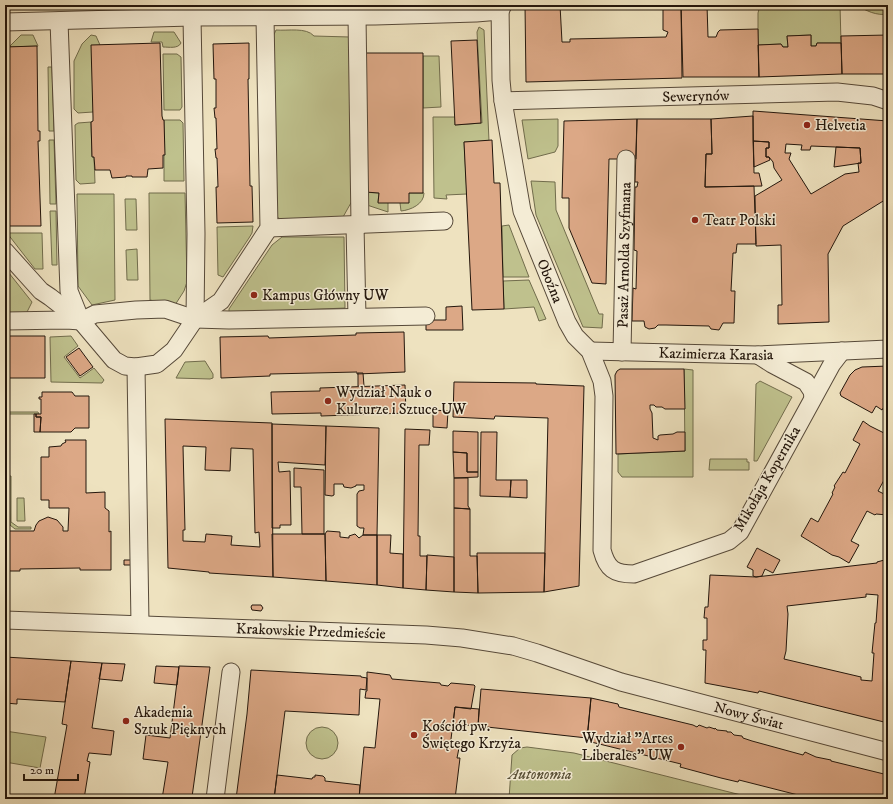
<svg xmlns="http://www.w3.org/2000/svg" width="893" height="804" viewBox="0 0 893 804" font-family="'IM FELL DW Pica',serif">
<style>
.green{fill:#bfc18d;stroke:#716c4c}
.building{fill:#dca886;stroke:#23160c;fill-rule:evenodd}
.lines{fill:none;stroke-linecap:round;stroke-linejoin:round}
.minor-casing{stroke:#564939;stroke-width:19}
.minor{stroke:#f4ecd5;stroke-width:17}
.poi-dot{fill:#8f2418;stroke:#f4ecd5;stroke-width:1.5}
.labels{text-anchor:middle;dominant-baseline:central;stroke-width:3;stroke-linejoin:round;paint-order:stroke}
.street-label{font-size:15px;fill:#23160c;stroke:#f4ecd5}
.poi-label{font-size:15px;fill:#23160c;stroke:#f4ecd5;text-anchor:start}
.park-label{font-size:15px;font-style:italic;fill:#5a5239;stroke:#f4ecd5}
</style>
<rect width="100%" height="100%" fill="#eee2bf"/>
<filter id="stains"><feTurbulence type="fractalNoise" baseFrequency=".005" numOctaves="4"/><feColorMatrix values="0 0 0 0 .2 0 0 0 0 .09 0 0 0 0 .02 0 0 0 .5 -.17"/></filter>
<radialGradient id="worn" r=".72"><stop offset=".6" stop-color="#630" stop-opacity="0"/><stop offset="1" stop-color="#630" stop-opacity=".3"/></radialGradient>
<path class="green" d="M760 5H840L841 43H817L816 46H811V35L787 36 788 47H783L781 44 758 45V13Z
M857 5H888V14C877 16 866 11 857 5Z
M479 27 484 30 489 141 464 142 467 194 446 195 447 199 434 198 433 117H455V125L482 123 477 32Z
M276 30C288 31 306 27 314 36L350 37 352 201 343 217 282 221 274 214 271 41Z
M154 32H174L181 43C178 49 169 47 163 47L162 42H151Z
M21 35H33L38 46 9 47Z
M91 35 96 36 100 45 93 112 78 113 74 109V61L82 44Z
M163 54H177L181 57 182 107 180 110H164Z
M423 56H439L441 107 423 108Z
M48 67H52L54 131H49Z
M558 119V146L555 152 528 159 522 120Z
M164 120H180L183 123 184 181H164Z
M91 122 92 156 94 157 95 183 80 184 76 180 75 125 78 123Z
M49 140H54L56 204H50Z
M531 181 555 182 556 210 599 314H603L602 328 583 327 536 215Z
M361 192 379 193 378 202H388V212L364 204Z
M149 193H185L187 282 184 291 175 305 150 300Z
M409 193H424C424 204 411 210 401 211L400 203Z
M77 194H114L115 300 92 305 78 286Z
M125 199H136L137 230H126Z
M50 211H56L57 265H52Z
M509 225 529 277H503L502 226Z
M253 226 252 233 249 238 223 277 218 275 217 227Z
M7 233H42L43 269H35Z
M282 237H344L345 308 229 313V309L272 245Z
M137 249 138 280H127L126 250Z
M5 268 32 302 24 318H5Z
M529 280 546 319 539 321 534 307 504 309 503 281Z
M71 336 78 346 64 357 80 378 94 368 104 380 102 383 51 382 50 337Z
M205 361 213 374V378L210 379 176 378 185 362Z
M684 369 693 370V477H622L618 472V454L685 451Z
M760 381 792 397 757 461H754L756 384Z
M8 412H38L39 414H8Z
M710 459H747V462H749V470H709Z
M9 476H11V522L18 527H31V529H15L10 525Z
M17 498H24L25 521H17Z
M306 743a16 16 0 1 1 32 0a16 16 0 1 1-32 0Z
M5 731 46 737 40 768 5 762Z
M527 747 574 753 757 799H509L512 755 520 748Z"/>
<path class="building" d="M525 5H560L562 42H570V39L666 37 668 32 663 30V7L661 5H681L682 78 526 82Z
M681 5H707L708 37H716L718 32 720 30 758 29 759 77H683Z
M811 35V46H816L817 43H841L842 74 759 77 758 45 781 44 783 47H788L787 36Z
M888 35V74H842L841 36Z
M477 40 481 123 455 125 451 41Z
M160 43 162 116 163 120H164L165 155H163V168L148 169 147 177H132V176H126V177L112 178 110 170H95L94 157H92L91 122 93 121V117L91 45Z
M249 43V79H248L250 186H252L253 222 217 223 216 187H218L217 158H216L215 149H217L216 118H215L214 108H216V79H214L213 44Z
M37 46 38 131H40V141H38L41 226H5V47Z
M365 53H423V193H409V203H378L379 193 365 192Z
M753 111 888 121V198L843 226 828 254 829 322 778 324V305H782L781 245 756 246 755 196 782 180 774 168 773 162 769 157H766V148H769V142L753 141ZM786 144 802 145 801 150H810L811 146 860 148 861 163H858L859 172 845 174 811 194 789 159 791 153H785Z
M753 116 754 173H759L762 186 705 187 706 154H712L711 119Z
M637 119 636 159H609L606 284 592 283 569 228V198H562L564 121Z
M637 119H711L712 154H706L705 187 754 186 756 244H737L736 253H733L731 291H735L734 323H723L719 330 711 329 709 326 666 325H658L655 328 649 329 645 327 644 321H632L633 288 636 289 637 251 634 250 635 187H637L638 182H635Z
M492 140 494 183H500L504 309 472 310 464 142Z
M753 141 769 142V148H766V157H769L770 160 754 167Z
M836 147 860 148 861 163 834 167Z
M462 306 463 330H426V320H446V307Z
M404 332 405 372 357 374V372L270 374V376L221 378 220 337 268 336 269 338 356 335V333Z
M5 336H45V378H5Z
M79 348 93 367 80 376 66 357Z
M888 366V407L885 405 882 410 876 406 872 413 841 396 840 393 850 375 855 370 862 367Z
M620 369H684L685 409H665L662 407H656L654 405H650V409L652 413 653 438 658 440V436L660 435 673 434 677 432H685V451L616 454 615 375 617 371Z
M358 373H363L364 386H358Z
M454 382 536 383V384L584 386 579 586 544 592 548 418 495 416 494 419 453 417Z
M405 385 406 413 321 416V413L272 414 271 392 320 391V388Z
M42 392H72L75 396H89V428H75L71 432H40L41 417H36V414H41V399H39V397H42Z
M433 410 448 411 447 428 433 427Z
M34 414H36V417H41L40 432H34Z
M165 419 272 423 273 577 209 573V572L168 568ZM183 446 206 447 205 470 230 471 231 448 253 449 255 533 259 532 260 547 231 545 232 536 206 534 205 542 183 541V530H185Z
M863 421 870 426 888 435V473L878 491 886 495 888 498V515L876 514 875 515 867 511 851 541 859 545 849 563 839 557 832 555 801 536 811 518 818 522 833 494 832 493 835 487 834 486 843 472 845 473 860 444 853 440Z
M272 424 326 426 325 465 278 462 279 472 290 471 291 525H280V528H272Z
M326 426 379 428 377 535H363L364 528H360L357 526V494L359 491 364 490V485H356V486L351 488 344 487 343 484H334V495L332 496 325 495Z
M405 429 430 430 429 445H419L418 536H420V556H427L426 590 403 588Z
M453 431 478 432V472H467V453L453 452Z
M481 432H497L496 480H511L510 497 480 496Z
M65 440H86V493L105 492V508L109 511V532L111 531V570H80V568L20 569V571H5V445V466H7V476H6V524L8 531H34L36 525 39 521 48 517 57 520 63 527V531H68L69 508H49V500H41V457H49V447L61 446 62 444 66 442Z
M453 452 467 453V472H478V477L454 478Z
M294 468 324 470V534H302L301 487H294Z
M454 478H468V506L470 509 454 508Z
M511 480H527V498L510 497Z
M454 508 470 509V556H477L478 593 454 592Z
M327 531 340 532V537L349 538V536L355 534 359 538 363 535H377V585L326 581 325 534Z
M272 534H325L326 581 273 577Z
M377 535H391L390 553 403 554V588L377 585Z
M757 548 780 560 773 573 765 569 762 576 756 577 753 576V570L747 567Z
M477 553H545L544 592 478 593Z
M427 555 454 557V592L426 590Z
M888 559V723L759 691 758 693 705 683 706 650H703V640H707V618H704L705 607H708L710 575 756 577 877 563V562ZM866 594 878 595 876 623H875L872 653H874L872 681 861 680V677L784 659 786 651 788 614 787 606 866 597Z
M124 560H132V565H124Z
M252 605H261L263 608 261 611 252 610 251 607Z
M5 657 71 661 65 702 17 699V704L5 703Z
M71 661 102 663 92 728 114 731 111 755 89 753 87 761 90 762 84 799H54L67 725 62 724Z
M102 663 125 664 122 681 99 679Z
M156 666 179 667 177 685 154 683Z
M179 666 210 667 192 797 191 799H162L168 762 143 759 146 735 170 738Z
M251 670 361 676V677L367 678 366 690 360 689 359 715 285 711 274 799H236L247 714Z
M367 672 390 675 392 679 440 683 441 685 448 686 451 683 474 685 475 686 471 709 455 707 450 747 459 748 457 758H460L455 799H359L364 747 375 748 380 699 365 698 366 691H367Z
M481 689 591 698 587 738 478 726Z
M591 698 618 704 619 707 693 725 697 727 699 725 707 728 709 727 715 729V728L717 730 727 731V732H731L734 735 742 736 743 738 752 741 803 755 805 752 816 757 831 760V761L888 775V799H808L801 797 802 796 739 780 738 782 721 778 680 767 681 764 587 741Z
M455 707 479 709 478 726 453 724Z
M277 775 312 779 313 777H315V775L323 776 325 778V781L360 785 359 799H274Z
M703 796 717 797V799H703Z"/>
<g class="lines">
<g class="minor-casing">
<g id="minor">
<path id="s1" d="M500 5 501 80 503 101 522 211 567 322 575 336 590 351 602 381 604 396 602 550C607 569 614 574 634 574L729 541 740 532 832 364 842 351"/>
<path d="M357 16 360 225"/>
<path d="M59 21 69 291 81 321 114 360 125 366 136 367 157 364 174 350 195 319 196 234 192 17"/>
<path d="M5 22 192 17 375 16 476 13 500 11 503 5"/>
<path id="s2" d="M503 101 837 92 873 96 888 101"/>
<path d="M355 225 357 317"/>
<path d="M269 228 444 221"/>
<path d="M5 251 41 291 50 297 81 321"/>
<path d="M195 319 221 301 269 228 265 18"/>
<path d="M5 321 66 320 81 321 95 314 136 310 165 309 195 319 229 320 426 316"/>
<path id="s3" d="M590 351 758 355 888 349"/>
<path id="s4" d="M622 352 626 159"/>
<path d="M758 355 772 364 806 382 812 391 813 397"/>
<path d="M136 367 140 624"/>
<path id="s5" d="M5 620 426 635 462 638 513 646 537 653 621 682 888 752"/>
<path d="M215 799 231 672"/>
</g>
</g>
<use href="#minor" class="minor"/>
</g>
<g class="poi-dot">
<circle cx="807" cy="125" r="4"/>
<circle cx="695" cy="220" r="4"/>
<circle cx="254" cy="295" r="4"/>
<circle cx="328" cy="401" r="4"/>
<circle cx="126" cy="721" r="4"/>
<circle cx="414" cy="735" r="4"/>
<circle cx="681" cy="747" r="4"/>
</g>
<g class="labels">
<g class="street-label">
<text stroke="none"><textPath href="#s2" startOffset="193">Sewerynów</textPath></text>
<text stroke="none"><textPath href="#s4" startOffset="97">Pasaż Arnolda Szyfmana</textPath></text>
<text stroke="none"><textPath href="#s1" startOffset="283">Oboźna</textPath></text>
<text stroke="none"><textPath href="#s3" startOffset="126">Kazimierza Karasia</textPath></text>
<text transform="translate(767 479) rotate(-60)">Mikołaja Kopernika</text>
<text stroke="none"><textPath href="#s5" startOffset="306">Krakowskie Przedmieście</textPath></text>
<text stroke="none"><textPath href="#s5" startOffset="755">Nowy Świat</textPath></text>
</g>
<g class="poi-label">
<text x="815" y="125">Helvetia</text>
<text x="703" y="220">Teatr Polski</text>
<text x="262" y="295">Kampus Główny UW</text>
<text x="336" y="392">Wydział Nauk o<tspan x="336" dy="17">Kulturze i Sztuce UW</tspan></text>
<text x="134" y="712">Akademia<tspan x="134" dy="17">Sztuk Pięknych</tspan></text>
<text x="422" y="726">Kościół pw.<tspan x="422" dy="17">Świętego Krzyża</tspan></text>
<text x="673" y="738" text-anchor="end">Wydział "Artes<tspan x="673" dy="17">Liberales" UW</tspan></text>
</g>
<g class="park-label">
<text x="540" y="774">Autonomia</text>
</g>
</g>
<rect width="893" height="804" fill="none" stroke="#eee2bf" stroke-width="20"/>
<rect x="6" y="6" width="881" height="792" fill="none" stroke="#23160c" stroke-width="2"/>
<rect x="10" y="10" width="873" height="784" fill="none" stroke="#23160c"/>
<path d="M24 774v6h54v-6" fill="none" stroke="#23160c" stroke-width="2"/>
<text x="30" y="774" font-size="12" fill="#23160c" stroke="#f4ecd5" stroke-width="3" paint-order="stroke">20 m</text>
<rect width="100%" height="100%" filter="url(#stains)"/>
<rect width="100%" height="100%" fill="url(#worn)"/>
</svg>
